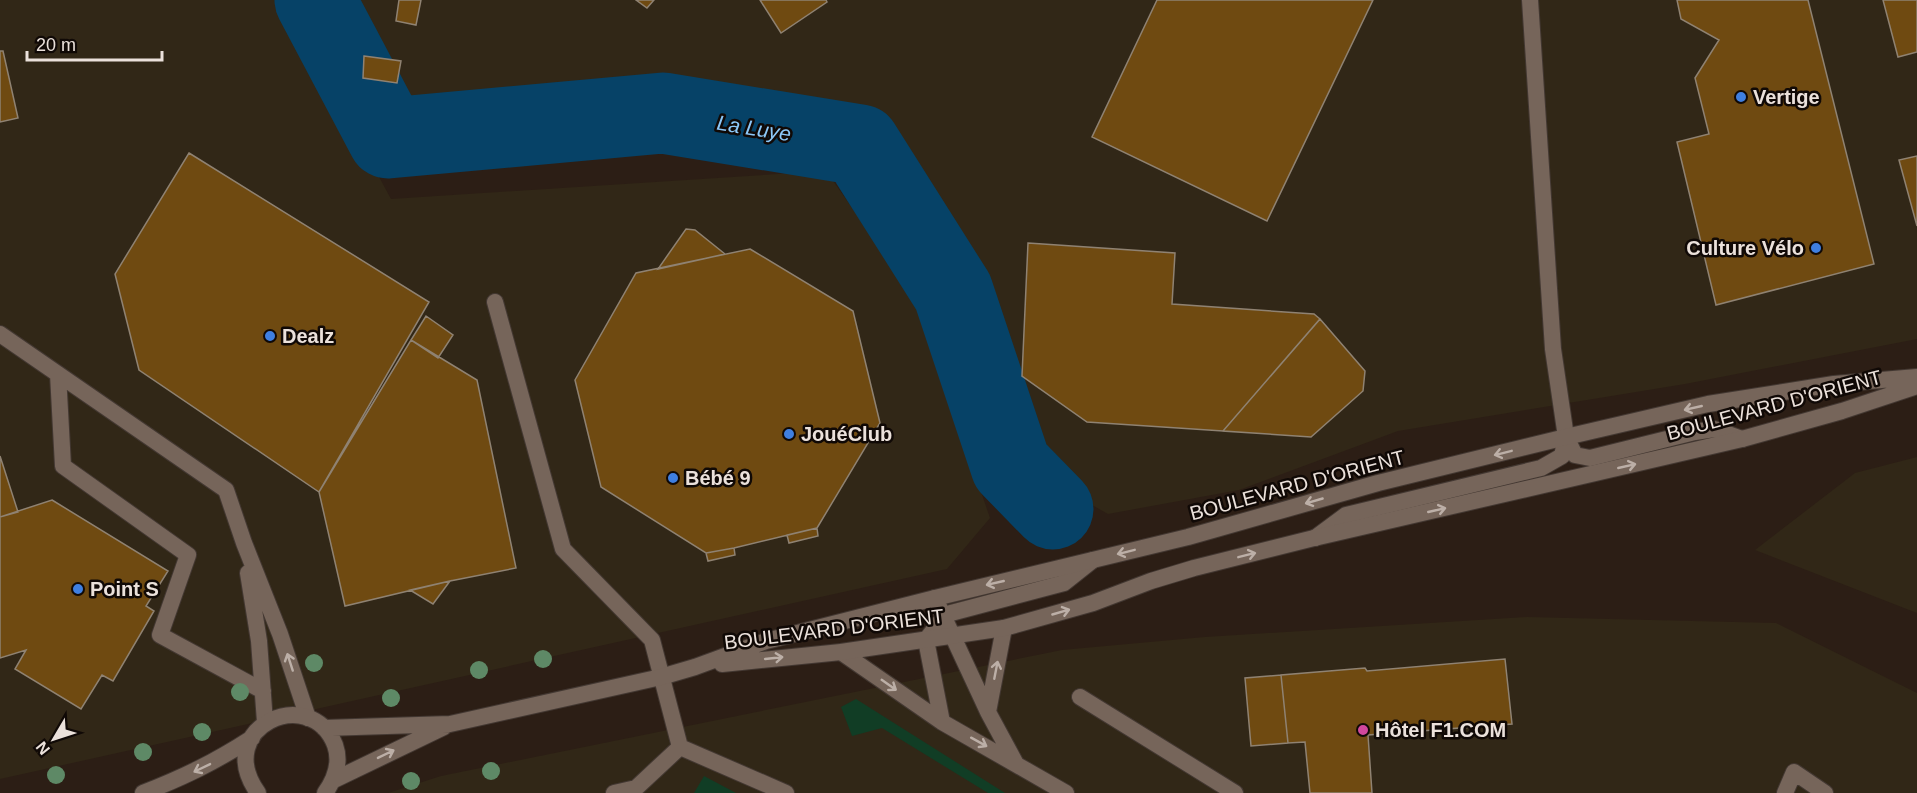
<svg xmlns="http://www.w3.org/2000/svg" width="1917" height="793" viewBox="0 0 1917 793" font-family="Helvetica,sans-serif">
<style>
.commercial{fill:#312717}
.green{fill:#113d25}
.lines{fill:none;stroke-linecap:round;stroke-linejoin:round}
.river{stroke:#064267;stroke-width:81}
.building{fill:#6f4a11;stroke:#8f8272;stroke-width:1.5}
.service-casing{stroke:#433832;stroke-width:18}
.minor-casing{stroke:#433832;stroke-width:18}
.tertiary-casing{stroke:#433832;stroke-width:18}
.service{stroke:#76655a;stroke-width:16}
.minor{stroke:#76655a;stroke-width:16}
.tertiary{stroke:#76655a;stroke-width:16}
.tree{fill:#5e8966}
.oneway{stroke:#bcafa7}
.shop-dot{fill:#3f7fe0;stroke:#100906;stroke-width:2}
.hotel-dot{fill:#d1479c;stroke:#100906;stroke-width:2}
.labels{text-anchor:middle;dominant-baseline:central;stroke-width:5;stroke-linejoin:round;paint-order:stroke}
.poi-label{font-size:20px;font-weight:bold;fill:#ebe1db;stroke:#100906;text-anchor:start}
.street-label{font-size:20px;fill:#ebe1db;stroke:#100906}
.water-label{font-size:21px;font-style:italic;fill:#8dc9f9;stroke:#100906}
</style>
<rect width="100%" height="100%" fill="#2c1e15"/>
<path class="commercial" d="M0 0H283L391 199 826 171 913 294 990 518 947 569 0 779Z
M341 0H1917V339L1685 384 1398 431 1239 490 1108 514 1062 488 1024 445 873 125 676 101 393 110Z
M1917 457V613L1755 550 1855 473Z
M1527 617 1776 623 1917 693V793H388L441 776 1062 650 1205 637Z"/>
<path class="green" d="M856 699 1005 793H988L882 728 852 736 841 707Z
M704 776 736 793H694Z"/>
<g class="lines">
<path class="river" d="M315 0 388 138 663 113 860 145 953 292 1011 466 1053 509"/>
</g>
<path class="building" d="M399 0H421L416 25 396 21Z
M636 0H654L647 8Z
M760 0H826L827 2 781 33Z
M1157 0H1373L1267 221 1092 137Z
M1677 0H1808L1874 264 1716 305 1677 142 1709 134 1695 78 1719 40 1681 19Z
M1883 0H1917V52L1898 57Z
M0 51H3L18 118 0 122Z
M364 56 401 61 397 83 363 78Z
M189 153 429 302 319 492 139 370 115 274Z
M1917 156V226L1899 160Z
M686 229 695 230 725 254 658 269Z
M1028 243 1175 253 1172 304 1314 314 1320 319 1223 431 1087 422 1022 376Z
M750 249 853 311 880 423 817 528 734 548 706 553 601 487 575 380 636 273Z
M426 316 453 335 438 358 411 340Z
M1320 319 1365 371 1363 391 1311 437 1223 431Z
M411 340 477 380 516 568 450 581 345 606 319 492Z
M0 456 18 512 0 517Z
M52 500 168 571 146 606 154 611 113 681 102 675 81 709 15 669 26 650 0 658V517Z
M817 528 818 536 789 543 787 535Z
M734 548 735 555 708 561 706 553Z
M450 581 433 604 410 590Z
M1505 659 1512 724 1368 735 1372 793H1310L1305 742 1288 743 1281 675 1365 668 1367 671Z
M1281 675 1288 743 1251 746 1245 678Z"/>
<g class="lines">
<g class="service-casing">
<path id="service" d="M495 302 563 549 652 640 680 747 786 793
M0 334 226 490 244 543 280 634 308 718
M58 374 63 466 188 555 160 635 263 691
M1566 437 1575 455 1590 458 1695 432 1714 429 1742 439
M1315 538 1346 515 1541 468 1562 456 1566 437 1553 349 1530 0
M248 573 259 641 265 722
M1080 697 1235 793
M614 793 636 788 680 747
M1785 793 1794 772 1825 793"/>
</g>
<g class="minor-casing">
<path id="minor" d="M935 598 988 712 1015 762
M841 652 942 722 1066 793
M988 712 1004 628
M942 722 926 640 944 617 951 613 1064 583 1093 560"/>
</g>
<g class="tertiary-casing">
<path id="tertiary" d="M722 664 841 652 1004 628 1093 603 1151 581 1194 568 1314 538 1742 439 1842 411 1917 386
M324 728 450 724 661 677 695 667 766 641 935 598 1188 537 1378 483 1566 437 1708 404 1834 384 1917 377
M334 780 444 727
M143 793C184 777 215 762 252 738
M258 793C211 727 311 683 335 745 341 762 335 779 325 793"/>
</g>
<use href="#service" class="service"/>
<use href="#minor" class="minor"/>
<use href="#tertiary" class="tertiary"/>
</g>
<g class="tree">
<circle cx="543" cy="659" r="9"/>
<circle cx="314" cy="663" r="9"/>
<circle cx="479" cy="670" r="9"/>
<circle cx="240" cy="692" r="9"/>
<circle cx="391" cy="698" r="9"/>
<circle cx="202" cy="732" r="9"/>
<circle cx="143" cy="752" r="9"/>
<circle cx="491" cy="771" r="9"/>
<circle cx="56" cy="775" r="9"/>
<circle cx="411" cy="781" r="9"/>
</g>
<defs><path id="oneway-shaft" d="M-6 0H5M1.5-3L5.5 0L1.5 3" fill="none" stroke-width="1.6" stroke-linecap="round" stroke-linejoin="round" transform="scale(1.5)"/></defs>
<g class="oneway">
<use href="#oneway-shaft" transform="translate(1693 408) rotate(167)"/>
<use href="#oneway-shaft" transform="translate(1503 453) rotate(166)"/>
<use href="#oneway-shaft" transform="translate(1627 466) rotate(-13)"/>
<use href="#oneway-shaft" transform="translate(1314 501) rotate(164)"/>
<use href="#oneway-shaft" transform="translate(1437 510) rotate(-13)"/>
<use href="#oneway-shaft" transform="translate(1126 552) rotate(166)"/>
<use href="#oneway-shaft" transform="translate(1247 555) rotate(-14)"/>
<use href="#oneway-shaft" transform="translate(995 583) rotate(167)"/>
<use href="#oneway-shaft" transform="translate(1061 612) rotate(-16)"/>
<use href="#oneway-shaft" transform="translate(774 658) rotate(-6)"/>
<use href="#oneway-shaft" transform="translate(290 662) rotate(-108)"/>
<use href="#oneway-shaft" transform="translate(996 670) rotate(-79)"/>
<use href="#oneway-shaft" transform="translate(889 685) rotate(35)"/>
<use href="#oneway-shaft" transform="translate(979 742) rotate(29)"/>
<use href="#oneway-shaft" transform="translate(386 754) rotate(-26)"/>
<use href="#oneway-shaft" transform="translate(202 768) rotate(154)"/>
</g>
<g class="shop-dot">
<circle cx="1741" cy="97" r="6"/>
<circle cx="1816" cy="248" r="6"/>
<circle cx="270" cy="336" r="6"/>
<circle cx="789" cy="434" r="6"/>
<circle cx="673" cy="478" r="6"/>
<circle cx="78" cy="589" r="6"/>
</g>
<circle class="hotel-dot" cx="1363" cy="730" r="6"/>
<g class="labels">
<g class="poi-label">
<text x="1753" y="97">Vertige</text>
<text x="1804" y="248" text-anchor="end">Culture Vélo</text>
<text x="282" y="336">Dealz</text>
<text x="801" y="434">JouéClub</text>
<text x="685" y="478">Bébé 9</text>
<text x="90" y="589">Point S</text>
<text x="1375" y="730">Hôtel F1.COM</text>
</g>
<g class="street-label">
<text transform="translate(1774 405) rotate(-15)">BOULEVARD D'ORIENT</text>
<text transform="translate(1297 485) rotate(-15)">BOULEVARD D'ORIENT</text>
<text transform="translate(834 629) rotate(-7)">BOULEVARD D'ORIENT</text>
</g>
<g class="water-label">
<text transform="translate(754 128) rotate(9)">La Luye</text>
</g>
</g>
<g transform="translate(54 739) rotate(231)" stroke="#100906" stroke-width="4.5" paint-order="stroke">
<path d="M0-4.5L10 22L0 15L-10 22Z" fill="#ebe1db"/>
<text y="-9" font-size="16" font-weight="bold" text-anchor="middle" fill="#ebe1db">N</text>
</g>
<path d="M27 51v9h135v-9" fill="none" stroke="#ebe1db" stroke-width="3"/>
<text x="36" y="51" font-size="18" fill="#ebe1db" stroke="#100906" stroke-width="4.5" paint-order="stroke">20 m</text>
</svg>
